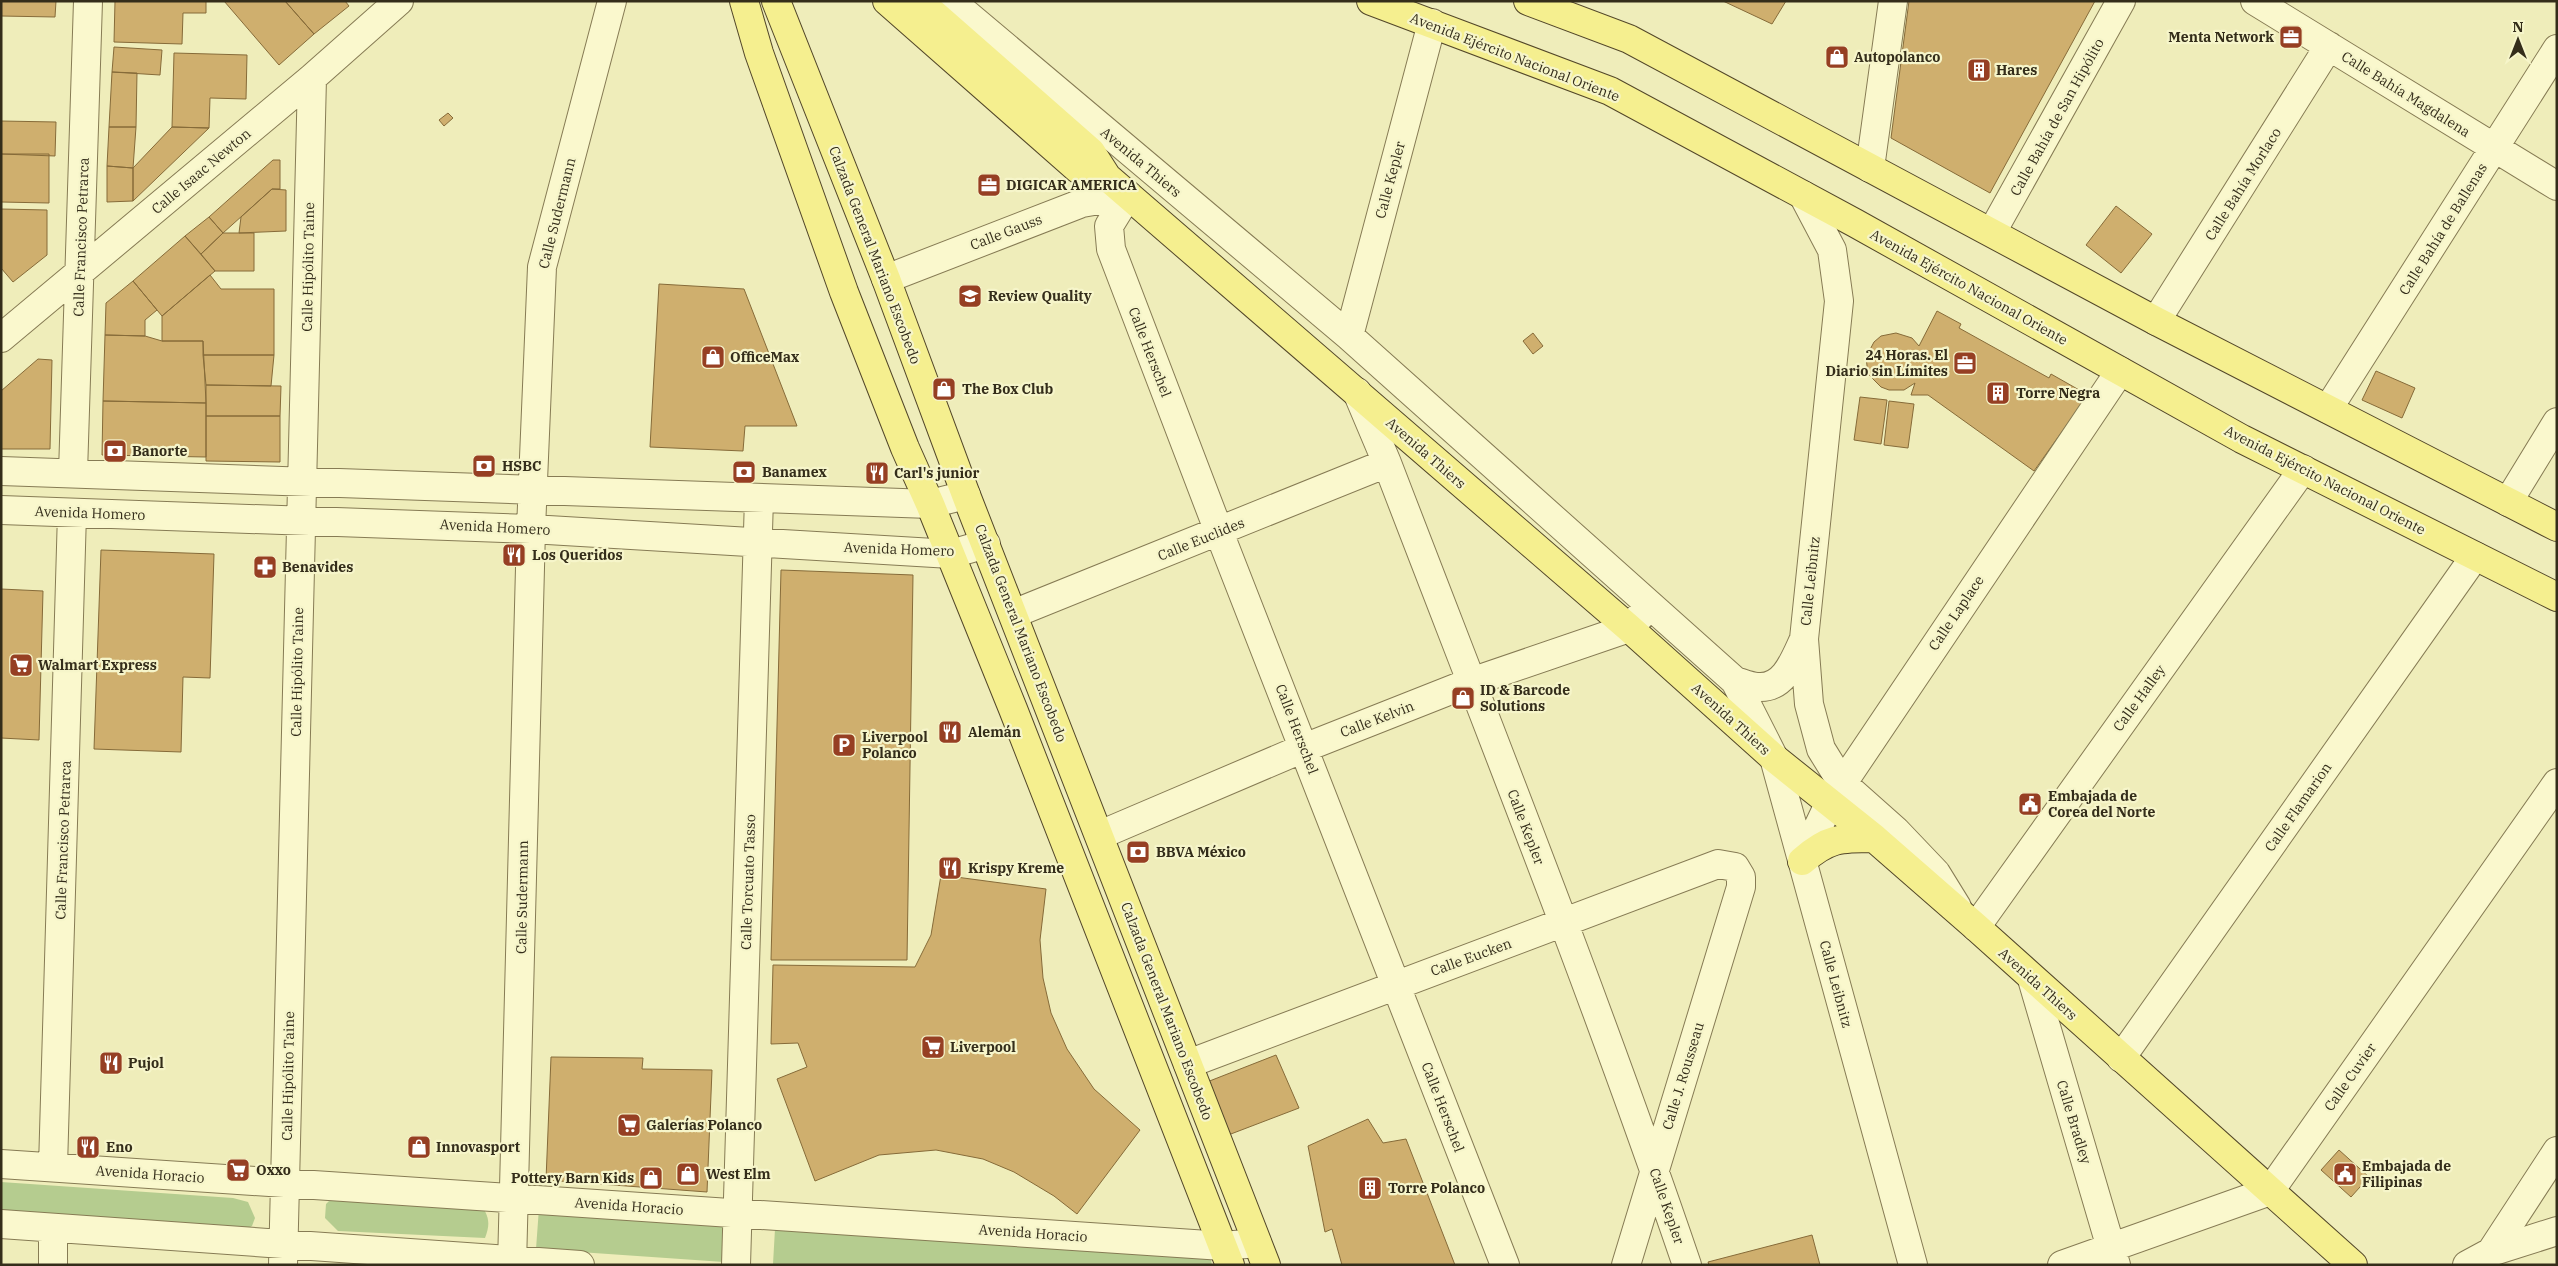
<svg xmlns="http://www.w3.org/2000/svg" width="2558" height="1266" viewBox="0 0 2558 1266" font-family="'IBM Plex Serif',serif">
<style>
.green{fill:#b5cc8f}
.building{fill:#cfaf6e;stroke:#866b39}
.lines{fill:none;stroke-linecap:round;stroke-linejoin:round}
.minor-casing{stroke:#867b54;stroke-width:30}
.major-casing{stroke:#534729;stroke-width:30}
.minor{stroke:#faf8cd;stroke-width:28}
.major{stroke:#f5ef8f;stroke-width:28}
.labels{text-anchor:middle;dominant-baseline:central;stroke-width:4.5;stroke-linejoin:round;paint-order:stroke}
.poi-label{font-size:14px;font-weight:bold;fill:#342d1a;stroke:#f6f5ca;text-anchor:start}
.street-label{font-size:14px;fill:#342d1a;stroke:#f6f5ca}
</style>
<rect width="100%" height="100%" fill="#efedba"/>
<path class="green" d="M1 1182 233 1198 248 1202 255 1218 252 1226 242 1231 1 1217Z
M332 1198 478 1202C489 1214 491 1223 485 1238L338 1231 325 1218 326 1204Z
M539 1208 724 1224V1262L536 1249Z
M775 1229 1210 1255 1212 1265 773 1264Z"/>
<path class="building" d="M1 1H56L55 17 1 16Z
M115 1H206V13H183L182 44 114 42Z
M224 1H285L314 34 279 65Z
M285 1H345L349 6 314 34Z
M1723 1H1786L1772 24Z
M1909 1H2095L1990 193 1891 138Z
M114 47 162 50 160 75 112 72Z
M174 53 247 55 246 99 210 98 209 128 172 127Z
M112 72 137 73 136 127H109Z
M448 113 453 118 444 126 439 120Z
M1 121 56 122 55 156 1 154Z
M109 127H136L133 168 107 166Z
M172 127 209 128 133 201V168Z
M1 154H49V203L1 202Z
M273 160H280V189H272L223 233 209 217Z
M107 166 133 168V201L107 202Z
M272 189 286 190V231L239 233 241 217Z
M2116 206 2152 234 2121 273 2086 245Z
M1 209 47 210V255L13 282 1 268Z
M209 217 223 233 201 254 185 236Z
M223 233H254V271H215L201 254Z
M185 236 215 271 162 316 133 281Z
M210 275 221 289H274V355H203V341H162V316Z
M133 281 157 310 145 320V336L105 335 106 303Z
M659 284 744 289 797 426H745L743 451 650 447Z
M1937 311 1961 324 1959 328 2049 378 2051 374 2088 395 2034 471 1928 395H1911L1915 383 1904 390H1889L1881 387 1868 374 1866 357 1874 342 1881 336 1896 333 1912 338 1919 346Z
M1533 333 1543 346 1533 354 1523 341Z
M105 335 145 336 162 341H203L206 403 103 401Z
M203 355H274L271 386 206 385Z
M38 359 52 360 50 449H1V391Z
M2376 371 2415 388 2402 418 2362 400Z
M206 385 281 386 280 416H206Z
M1860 397 1887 400 1881 444 1854 440Z
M103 401 206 403V457L102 455Z
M1889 401 1914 404 1908 448 1884 445Z
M206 416H280V462L206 461Z
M101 550 214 554 210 678 183 677 181 752 94 749Z
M781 570 913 575 907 960H771Z
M1 589 43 591 39 740 1 738Z
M941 875 1046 889 1040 940 1043 978 1051 1013 1067 1049 1094 1089 1140 1130 1077 1214 1054 1196 1014 1172 983 1159 936 1150 879 1155 815 1181 777 1079 807 1067 798 1043 771 1044 773 965 915 967 931 935Z
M1276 1055 1299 1108 1223 1137 1207 1082Z
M551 1057 643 1058 642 1069 712 1070 707 1192 546 1180Z
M1368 1119 1383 1143 1406 1139 1455 1265H1342L1332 1229 1325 1232 1308 1146Z
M2339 1150 2369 1177 2351 1197 2321 1170Z
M1812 1235 1820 1265H1709L1708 1262Z"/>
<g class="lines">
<g class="minor-casing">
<path id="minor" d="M951 1 1349 336 1735 681 1774 758 1913 1265
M2255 1 2557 186
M1870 168 1893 1
M1128 195 1109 226 1111 249 1219 532 1505 1265
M1803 195 1832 250 1839 301 1804 639 1809 704 1821 749 1842 783 1896 831 1936 873 1957 907
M1992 232 2121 1
M886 279 1082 203 1128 195
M2156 321 2329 46
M1349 336 1432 23
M1 338 312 78 399 1
M1357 392 1387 463C1489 729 1595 995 1687 1265
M2328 409 2557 49
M1 471 930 504 966 495
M73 473 88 1
M2508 502 2557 422
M1 510 531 529 951 554 986 544
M1013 614 1387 463
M1735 681C1742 683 1751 687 1758 687 1785 689 1795 658 1804 639
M1100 835 1304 748 1471 682 1629 628 1643 613
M1802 861 1830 802 2120 371
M1976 927 2303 469
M2032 979 2116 1265
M2121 1058 2475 556
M1188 1064 1718 864 1735 867 1741 877V887L1626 1265
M1 1164 1223 1246 1257 1243
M53 1167 72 513
M1 1224 580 1265
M2491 1252 2557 1151
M53 1265V1228
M283 1265 312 78
M512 1265 531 529 542 267 612 1
M736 1265 759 498
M2062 1265 2270 1191 2557 783
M2467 1265 2491 1252 2557 1231"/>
</g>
<g class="major-casing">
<path id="major" d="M744 1 759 53 844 292 905 448 930 504 1013 709 1230 1265
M776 1 886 279 966 495 1266 1265
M887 1 1078 169 1107 177
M919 1 1091 152 1107 177 1629 628 1774 758 1874 838 1976 927 2353 1265
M1371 1 1610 91 1855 223 2242 439 2557 597
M1528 1 1629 39 2156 321 2557 527
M1802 861C1828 838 1840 838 1874 838"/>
</g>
<use href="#minor" class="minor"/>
<use href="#major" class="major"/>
</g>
<defs>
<g id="office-square" transform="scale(1.25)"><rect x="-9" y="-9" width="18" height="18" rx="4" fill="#963f23" stroke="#f6f5ca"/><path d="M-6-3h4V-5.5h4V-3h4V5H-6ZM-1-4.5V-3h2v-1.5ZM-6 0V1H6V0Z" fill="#fff"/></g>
<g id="shop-square" transform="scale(1.25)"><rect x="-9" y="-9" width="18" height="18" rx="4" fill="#963f23" stroke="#f6f5ca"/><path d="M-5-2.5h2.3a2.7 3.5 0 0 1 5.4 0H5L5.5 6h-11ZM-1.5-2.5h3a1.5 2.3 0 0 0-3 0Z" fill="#fff"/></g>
<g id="building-square" transform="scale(1.25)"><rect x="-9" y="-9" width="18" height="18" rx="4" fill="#963f23" stroke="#f6f5ca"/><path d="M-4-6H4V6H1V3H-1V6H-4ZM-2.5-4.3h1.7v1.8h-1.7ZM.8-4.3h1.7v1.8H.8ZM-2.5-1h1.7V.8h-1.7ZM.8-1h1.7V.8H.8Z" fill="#fff"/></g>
<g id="school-square" transform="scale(1.25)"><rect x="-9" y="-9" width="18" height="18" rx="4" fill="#963f23" stroke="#f6f5ca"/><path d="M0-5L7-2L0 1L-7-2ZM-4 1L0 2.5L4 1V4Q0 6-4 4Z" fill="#fff"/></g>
<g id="bank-square" transform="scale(1.25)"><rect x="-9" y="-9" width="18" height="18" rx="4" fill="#963f23" stroke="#f6f5ca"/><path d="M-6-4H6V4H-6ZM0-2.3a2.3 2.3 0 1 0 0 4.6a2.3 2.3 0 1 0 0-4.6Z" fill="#fff"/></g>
<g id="restaurant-square" transform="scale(1.25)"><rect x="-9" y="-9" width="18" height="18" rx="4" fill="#963f23" stroke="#f6f5ca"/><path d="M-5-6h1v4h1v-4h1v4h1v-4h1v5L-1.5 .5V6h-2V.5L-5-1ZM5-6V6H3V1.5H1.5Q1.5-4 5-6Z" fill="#fff"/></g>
<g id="pharmacy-square" transform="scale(1.25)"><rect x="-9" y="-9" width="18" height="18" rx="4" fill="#963f23" stroke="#f6f5ca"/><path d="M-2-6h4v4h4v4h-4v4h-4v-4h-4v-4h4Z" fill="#fff"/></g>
<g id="supermarket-square" transform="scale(1.25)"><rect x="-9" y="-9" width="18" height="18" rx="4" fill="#963f23" stroke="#f6f5ca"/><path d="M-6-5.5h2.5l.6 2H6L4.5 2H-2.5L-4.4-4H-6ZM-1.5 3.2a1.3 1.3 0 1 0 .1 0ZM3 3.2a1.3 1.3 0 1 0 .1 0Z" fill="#fff"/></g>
<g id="parking-square" transform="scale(1.25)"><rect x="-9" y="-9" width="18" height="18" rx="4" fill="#963f23" stroke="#f6f5ca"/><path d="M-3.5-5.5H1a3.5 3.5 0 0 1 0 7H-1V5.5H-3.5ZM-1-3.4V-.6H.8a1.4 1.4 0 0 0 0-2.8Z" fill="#fff"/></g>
<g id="civic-square" transform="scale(1.25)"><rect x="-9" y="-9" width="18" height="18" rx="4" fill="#963f23" stroke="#f6f5ca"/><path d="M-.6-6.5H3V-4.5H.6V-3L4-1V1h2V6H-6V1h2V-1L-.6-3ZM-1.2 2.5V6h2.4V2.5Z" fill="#fff"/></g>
</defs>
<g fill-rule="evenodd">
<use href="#office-square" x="2291" y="37"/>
<use href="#shop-square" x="1837" y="57"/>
<use href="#building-square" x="1979" y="70"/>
<use href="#office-square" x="989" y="185"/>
<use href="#school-square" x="970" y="296"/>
<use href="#shop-square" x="713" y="357"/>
<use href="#office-square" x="1965" y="363"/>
<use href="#shop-square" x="944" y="389"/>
<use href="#building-square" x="1998" y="393"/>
<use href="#bank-square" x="115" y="451"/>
<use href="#bank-square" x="484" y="466"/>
<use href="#bank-square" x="744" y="472"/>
<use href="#restaurant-square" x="877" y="473"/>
<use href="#restaurant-square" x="514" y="555"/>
<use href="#pharmacy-square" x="265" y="567"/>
<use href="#supermarket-square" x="21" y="665"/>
<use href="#shop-square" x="1463" y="698"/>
<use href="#restaurant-square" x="950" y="732"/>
<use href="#parking-square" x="844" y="745"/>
<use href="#civic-square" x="2030" y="804"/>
<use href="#bank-square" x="1138" y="852"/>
<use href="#restaurant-square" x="950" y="868"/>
<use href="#supermarket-square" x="933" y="1047"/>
<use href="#restaurant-square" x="111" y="1063"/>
<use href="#supermarket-square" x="629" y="1125"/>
<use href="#restaurant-square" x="88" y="1147"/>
<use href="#shop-square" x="419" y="1147"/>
<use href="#supermarket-square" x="238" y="1170"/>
<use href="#shop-square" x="688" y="1174"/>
<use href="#civic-square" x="2345" y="1174"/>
<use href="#shop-square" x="651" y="1178"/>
<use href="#building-square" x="1370" y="1188"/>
</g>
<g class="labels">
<g class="poi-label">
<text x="2274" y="37" text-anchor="end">Menta Network</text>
<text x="1854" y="57">Autopolanco</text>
<text x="1996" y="70">Hares</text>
<text x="1006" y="185">DIGICAR AMERICA</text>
<text x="988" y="296">Review Quality</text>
<text x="1948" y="355" text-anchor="end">24 Horas. El<tspan x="1948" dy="16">Diario sin Límites</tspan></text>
<text x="730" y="357">OfficeMax</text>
<text x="962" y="389">The Box Club</text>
<text x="2016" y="393">Torre Negra</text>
<text x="132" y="451">Banorte</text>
<text x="502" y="466">HSBC</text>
<text x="762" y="472">Banamex</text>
<text x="894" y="473">Carl's junior</text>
<text x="532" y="555">Los Queridos</text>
<text x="282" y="567">Benavides</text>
<text x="38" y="665">Walmart Express</text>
<text x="1480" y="690">ID &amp; Barcode<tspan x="1480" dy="16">Solutions</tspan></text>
<text x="968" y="732">Alemán</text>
<text x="862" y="737">Liverpool<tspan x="862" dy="16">Polanco</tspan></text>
<text x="2048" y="796">Embajada de<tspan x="2048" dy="16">Corea del Norte</tspan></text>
<text x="1156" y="852">BBVA México</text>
<text x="968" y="868">Krispy Kreme</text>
<text x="950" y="1047">Liverpool</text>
<text x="128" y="1063">Pujol</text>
<text x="646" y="1125">Galerías Polanco</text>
<text x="106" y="1147">Eno</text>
<text x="436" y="1147">Innovasport</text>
<text x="2362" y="1166">Embajada de<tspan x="2362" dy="16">Filipinas</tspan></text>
<text x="256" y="1170">Oxxo</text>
<text x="706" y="1174">West Elm</text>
<text x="634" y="1178" text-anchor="end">Pottery Barn Kids</text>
<text x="1388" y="1188">Torre Polanco</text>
</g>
<g class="street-label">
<text transform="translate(1515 57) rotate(21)">Avenida Ejército Nacional Oriente</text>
<text transform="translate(2406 94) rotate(32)">Calle Bahía Magdalena</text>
<text transform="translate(2057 117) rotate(-61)">Calle Bahía de San Hipólito</text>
<text transform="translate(1141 162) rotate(40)">Avenida Thiers</text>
<text transform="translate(201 171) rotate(-40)">Calle Isaac Newton</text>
<text transform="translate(1390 180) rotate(-75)">Calle Kepler</text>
<text transform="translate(2243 184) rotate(-58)">Calle Bahía Morlaco</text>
<text transform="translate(557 213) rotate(-76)">Calle Sudermann</text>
<text transform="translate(2443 229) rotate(-58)">Calle Bahía de Ballenas</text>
<text transform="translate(1006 232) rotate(-21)">Calle Gauss</text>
<text transform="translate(81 237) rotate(-88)">Calle Francisco Petrarca</text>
<text transform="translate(875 255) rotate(69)">Calzada General Mariano Escobedo</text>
<text transform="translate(308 267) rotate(-89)">Calle Hipólito Taine</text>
<text transform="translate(1969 287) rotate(29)">Avenida Ejército Nacional Oriente</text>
<text transform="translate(1150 352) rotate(69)">Calle Herschel</text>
<text transform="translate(1426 453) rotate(41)">Avenida Thiers</text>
<text transform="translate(2325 480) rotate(27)">Avenida Ejército Nacional Oriente</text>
<text transform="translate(90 513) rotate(2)">Avenida Homero</text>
<text transform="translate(495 527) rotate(3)">Avenida Homero</text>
<text transform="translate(1201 539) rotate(-22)">Calle Euclides</text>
<text transform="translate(899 549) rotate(2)">Avenida Homero</text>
<text transform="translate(1810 581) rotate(-84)">Calle Leibnitz</text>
<text transform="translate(1956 613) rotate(-56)">Calle Laplace</text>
<text transform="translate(1021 633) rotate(69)">Calzada General Mariano Escobedo</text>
<text transform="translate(297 672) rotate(-89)">Calle Hipólito Taine</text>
<text transform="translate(2139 698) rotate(-54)">Calle Halley</text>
<text transform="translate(1377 719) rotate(-21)">Calle Kelvin</text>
<text transform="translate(1731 719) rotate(42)">Avenida Thiers</text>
<text transform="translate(1297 729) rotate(69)">Calle Herschel</text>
<text transform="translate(2298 807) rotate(-55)">Calle Flamarion</text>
<text transform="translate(1526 827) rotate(69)">Calle Kepler</text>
<text transform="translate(63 840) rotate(-88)">Calle Francisco Petrarca</text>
<text transform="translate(748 882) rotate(-88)">Calle Torcuato Tasso</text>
<text transform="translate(522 897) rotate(-89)">Calle Sudermann</text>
<text transform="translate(1471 957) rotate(-20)">Calle Eucken</text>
<text transform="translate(1836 984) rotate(75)">Calle Leibnitz</text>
<text transform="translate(2038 984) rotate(42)">Avenida Thiers</text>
<text transform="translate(1167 1011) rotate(69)">Calzada General Mariano Escobedo</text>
<text transform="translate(288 1076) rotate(-89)">Calle Hipólito Taine</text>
<text transform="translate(1683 1076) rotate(-73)">Calle J. Rousseau</text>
<text transform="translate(2350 1077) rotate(-55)">Calle Cuvier</text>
<text transform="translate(1443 1107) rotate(69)">Calle Herschel</text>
<text transform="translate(2074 1122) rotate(73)">Calle Bradley</text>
<text transform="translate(150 1174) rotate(4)">Avenida Horacio</text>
<text transform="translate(629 1206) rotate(4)">Avenida Horacio</text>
<text transform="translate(1667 1206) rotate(71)">Calle Kepler</text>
<text transform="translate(1033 1233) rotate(4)">Avenida Horacio</text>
</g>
</g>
<rect width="2558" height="1266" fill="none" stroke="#342d1a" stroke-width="5"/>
<g transform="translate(2518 40)" stroke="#f6f5ca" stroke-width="4" paint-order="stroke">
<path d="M0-4L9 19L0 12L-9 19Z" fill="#342d1a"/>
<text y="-8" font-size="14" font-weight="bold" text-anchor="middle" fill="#342d1a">N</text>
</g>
</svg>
